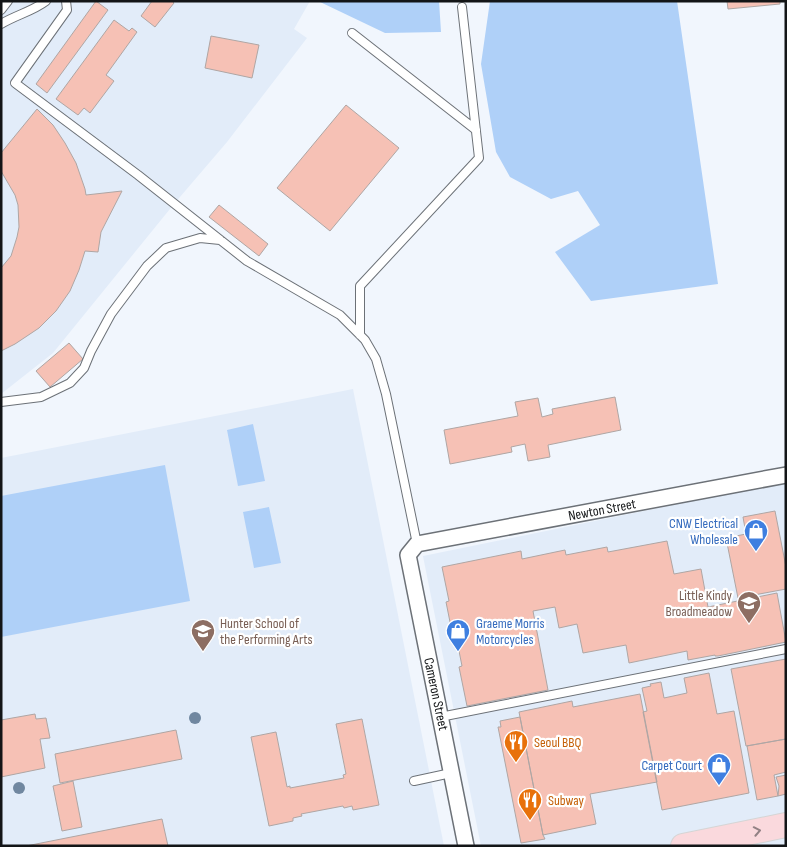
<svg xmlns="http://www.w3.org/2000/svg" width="787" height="847" viewBox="0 0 787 847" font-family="'Sofia Sans Condensed',sans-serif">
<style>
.built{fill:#e2ecf9}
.green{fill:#afd0f8}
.building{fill:#f6c1b5;stroke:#afa6a4}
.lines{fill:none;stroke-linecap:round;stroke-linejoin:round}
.service-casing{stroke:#6c7177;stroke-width:10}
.minor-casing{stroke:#6c7177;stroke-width:18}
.primary-casing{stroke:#d5d5d5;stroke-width:26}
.service{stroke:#fff;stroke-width:8}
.minor{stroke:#fff;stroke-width:15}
.primary{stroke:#fad9dd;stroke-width:24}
.tree{fill:#7087a0}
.oneway{stroke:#928184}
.labels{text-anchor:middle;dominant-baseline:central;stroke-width:4.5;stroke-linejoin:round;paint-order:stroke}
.street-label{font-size:14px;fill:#131517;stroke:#fff}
.shop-label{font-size:14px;fill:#366cbe;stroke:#fff;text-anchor:end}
.education-label{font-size:14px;fill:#785e54;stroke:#fff;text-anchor:end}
.food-label{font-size:14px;fill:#c56008;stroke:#fff;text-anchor:start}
</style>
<rect width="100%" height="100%" fill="#f1f6fd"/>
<path class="built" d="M1 1H310L294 29 307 38 227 142 174 204 53 353 1 394Z
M353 389 444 846H1V458Z
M786 482V846H481L423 556Z"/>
<path class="green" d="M318 1H439L441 32 385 33Z
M490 1H677L718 284 591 301 555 252 600 225 578 191 551 199 510 177 496 152 481 64Z
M253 424 265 481 238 486 227 430Z
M165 465 190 601 1 637V496Z
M269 507 281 563 254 568 243 512Z"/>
<path class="building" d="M96 1 108 10 47 93 36 84Z
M152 1H172L174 3 155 27 141 16Z
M727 1H780V4L728 9Z
M114 20 129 31 132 28 137 32 106 75 114 81 90 113 84 108 78 115 56 99Z
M211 36 259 45 252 78 205 68Z
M346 105 399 148 330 231 277 188Z
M37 109 53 125 65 143 76 163 85 189 86 195 122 191 101 232 98 252 85 251 79 270 70 291 56 311 39 328 15 344 1 351V268L11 256 17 237 19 227 18 205 15 195 1 171V153Z
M219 205 268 244 259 256 209 217Z
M69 343 83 359 50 387 36 371Z
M615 397 621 430 548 445 550 457 528 461 525 444 511 447 512 452 450 464 444 430 518 416 515 402 538 398 542 417 553 414 552 409Z
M775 511 786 567V589L738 598 726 538 746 534 743 517Z
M667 541 674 574 701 569 708 607 777 593 786 642 718 656H715V655L688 660 687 651 629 663 626 645 583 653 577 624 559 628 555 607 533 611 548 690 467 706 459 667 462 666 456 636 453 637 446 602 449 601 442 567 521 551 522 559 565 550 566 555 607 547 608 552Z
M786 659V739L746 746 731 669Z
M709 673 717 714 734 711 749 793 662 810 643 712 647 711 642 688 651 686 650 684 661 682 664 698 687 693 684 678Z
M640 694 657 782 590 794 596 824 543 835 519 712 572 701 573 707Z
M35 714 36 719 46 718 50 738 40 739 45 768 1 777V720Z
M520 717 543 835 545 839 521 843 498 727H501L500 721Z
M362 719 379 805 353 810 352 806 344 808 343 806 301 814 302 816 293 818V821L269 826 251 737 276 732 287 787 290 786V788L344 778 343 775 346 774 336 724Z
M176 730 182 759 60 783 55 754Z
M786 739V772L774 775 778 796 757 800 747 746Z
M786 775V794L778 796 779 786 776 777Z
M73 781 82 827 62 831 53 786Z
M162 819 168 846H26Z"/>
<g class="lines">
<g class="service-casing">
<path id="service" d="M66 1 67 10 15 83 138 175 247 261 340 315 365 340 376 359 386 394 417 544
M1 10 8 1
M1 24C16 15 33 11 46 1
M352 33 476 130
M360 335V286L479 158 462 7
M1 402 41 397 70 383 84 368 91 351 111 314 147 266 166 248 200 238 220 240
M440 717 786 649
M414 781 451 773"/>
</g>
<g class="minor-casing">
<g id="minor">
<path id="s1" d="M466 846 408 555 417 544 786 475"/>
</g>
</g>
<g class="primary-casing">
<path id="primary" d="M683 846 786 825"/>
</g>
<use href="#service" class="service"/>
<use href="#minor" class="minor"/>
<use href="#primary" class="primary"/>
</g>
<g class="tree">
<circle cx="195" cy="718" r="6"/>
<circle cx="19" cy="788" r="6"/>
</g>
<defs><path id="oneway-chevron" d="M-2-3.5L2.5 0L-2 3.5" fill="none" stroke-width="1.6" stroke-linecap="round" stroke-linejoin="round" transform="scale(1.25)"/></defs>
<use class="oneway" href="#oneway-chevron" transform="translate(757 831) rotate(-11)"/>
<defs>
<g id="shop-pin" transform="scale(1.25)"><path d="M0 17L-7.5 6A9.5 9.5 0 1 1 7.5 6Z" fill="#3f7fe0" stroke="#fff"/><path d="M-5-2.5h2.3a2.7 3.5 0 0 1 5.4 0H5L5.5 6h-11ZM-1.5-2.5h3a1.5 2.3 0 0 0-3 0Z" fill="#fff"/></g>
<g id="school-pin" transform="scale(1.25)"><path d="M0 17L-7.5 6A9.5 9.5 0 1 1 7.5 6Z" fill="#8d6e63" stroke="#fff"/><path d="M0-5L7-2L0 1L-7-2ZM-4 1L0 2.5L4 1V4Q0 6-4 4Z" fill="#fff"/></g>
<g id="restaurant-pin" transform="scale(1.25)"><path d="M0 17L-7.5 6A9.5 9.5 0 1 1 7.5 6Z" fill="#e8710a" stroke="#fff"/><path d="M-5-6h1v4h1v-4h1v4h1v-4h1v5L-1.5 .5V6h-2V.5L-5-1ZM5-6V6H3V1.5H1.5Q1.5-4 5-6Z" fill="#fff"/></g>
</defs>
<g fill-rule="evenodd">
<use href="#shop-pin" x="756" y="531"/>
<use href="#school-pin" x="749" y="603"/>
<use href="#school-pin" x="203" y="631"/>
<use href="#shop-pin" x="458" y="631"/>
<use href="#restaurant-pin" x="516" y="742"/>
<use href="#shop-pin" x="719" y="765"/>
<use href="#restaurant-pin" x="530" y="800"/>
</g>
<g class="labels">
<g class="street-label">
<text stroke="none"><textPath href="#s1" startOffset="499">Newton Street</textPath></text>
<text transform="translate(436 694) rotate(78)">Cameron Street</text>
</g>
<g class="shop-label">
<text x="738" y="523">CNW Electrical<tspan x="738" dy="16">Wholesale</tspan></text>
<text x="476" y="623" text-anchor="start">Graeme Morris<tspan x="476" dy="16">Motorcycles</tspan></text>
<text x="702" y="765">Carpet Court</text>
</g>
<g class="education-label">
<text x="732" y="595">Little Kindy<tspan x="732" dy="16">Broadmeadow</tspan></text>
<text x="220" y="623" text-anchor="start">Hunter School of<tspan x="220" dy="16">the Performing Arts</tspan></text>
</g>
<g class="food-label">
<text x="534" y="742">Seoul BBQ</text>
<text x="548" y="800">Subway</text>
</g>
</g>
<rect width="787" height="847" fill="none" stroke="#131517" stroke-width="5"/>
</svg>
